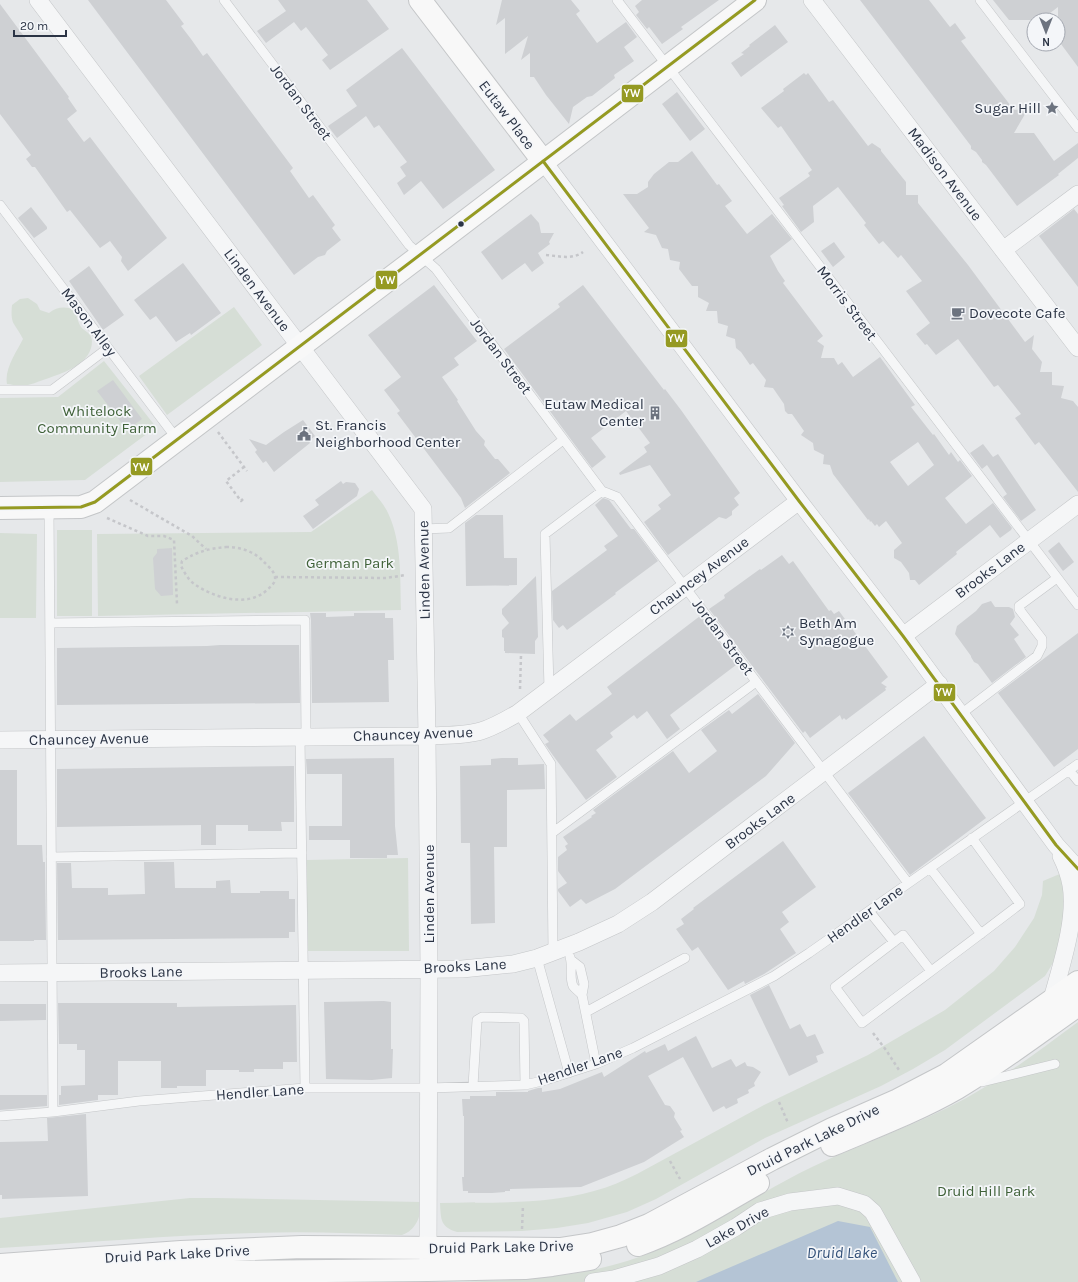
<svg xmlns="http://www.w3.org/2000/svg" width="1078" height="1282" viewBox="0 0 1078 1282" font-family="Karla,sans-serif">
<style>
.green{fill:#d6ded6}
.water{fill:#b4c4d5}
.building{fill:#ced0d3;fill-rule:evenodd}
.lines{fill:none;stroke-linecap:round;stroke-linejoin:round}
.lane-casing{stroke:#c4c6c8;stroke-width:10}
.street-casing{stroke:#c4c6c8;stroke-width:18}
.secondary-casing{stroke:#c4c6c8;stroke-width:24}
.path{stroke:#c5c6ca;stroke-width:2.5;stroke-dasharray:3 3;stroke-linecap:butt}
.lane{stroke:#f5f6f7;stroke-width:9}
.street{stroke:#f5f6f7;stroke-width:17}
.secondary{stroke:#f8f8f8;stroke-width:22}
.bus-1-casing{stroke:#f4f6f9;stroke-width:6}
.bus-1{stroke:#959a22;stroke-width:3}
.bus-dot{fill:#2b3445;stroke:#f4f6f9;stroke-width:1.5}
.labels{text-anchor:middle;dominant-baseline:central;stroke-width:3.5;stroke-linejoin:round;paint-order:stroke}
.street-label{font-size:15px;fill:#2b3445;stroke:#f4f6f9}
.poi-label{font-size:15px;fill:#2b3445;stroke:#f4f6f9;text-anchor:start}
.park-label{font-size:15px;fill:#3f6138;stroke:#f4f6f9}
.water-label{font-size:16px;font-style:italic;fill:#34527a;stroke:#f4f6f9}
.line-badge{stroke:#f4f6f9;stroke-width:1.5}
.badge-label{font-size:11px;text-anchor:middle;font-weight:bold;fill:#fff}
</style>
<rect width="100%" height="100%" fill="#e6e8ea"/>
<path class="green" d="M28 298 37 304 40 310 49 313C57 307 65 306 74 310 77 315 78 323 81 327 85 332 91 332 92 341 92 363 66 372 49 378 39 381 30 386 19 386 15 386 11 384 7 384 4 369 17 351 23 339 15 322 10 326 12 305L20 299Z
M234 307 262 345 167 415 139 376Z
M104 361 156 427 85 480 0 482V398L58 397Z
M372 490C377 497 384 504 388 513 402 542 400 578 401 610L98 616 97 534 311 532Z
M57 530H92V616H57Z
M0 533 37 534 36 618H0Z
M408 858 409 951H308L306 860Z
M1062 873 1066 898 1063 929 1056 958 1045 976 945 1050 913 1069 881 1086 765 1138 656 1199 627 1212 588 1223 557 1228 522 1231 457 1232C440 1227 441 1219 440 1203 492 1202 544 1205 594 1191 609 1187 623 1181 637 1174L764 1105 868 1055 945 1010 994 971 1015 947 1034 918 1042 895 1043 881Z
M1078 1022V1282H445C511 1281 579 1279 642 1256 702 1234 754 1195 812 1167 856 1146 903 1130 947 1108 994 1085 1036 1053 1078 1022Z
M190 1198H216L421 1202C421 1217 416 1230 402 1235 352 1233 303 1231 254 1233 169 1235 85 1243 0 1248V1218Z"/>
<path class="water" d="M838 1221 870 1227 898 1282H696Z"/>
<path class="building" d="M88 0H166L184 24 181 26 191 39 203 56 207 53 293 168 290 171 309 198 313 195 335 225 332 228 341 240 327 251 325 255 318 257 294 275Z
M278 0H367L389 29 330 70 322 60 328 55 306 27 301 31 294 22 266 43 257 31 286 11Z
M502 0H571L580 11 576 14 597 43 626 22 637 37 624 47 634 61 614 75 615 78 592 96 587 97 573 107 569 124 546 95 534 77H530V53L521 60 528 36 505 54V18L496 25Z
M642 0H719L681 27 683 29 662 44 649 27 647 29 636 15 639 12 635 6Z
M860 0H929L950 27 955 23 966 38 961 41 1014 110 1028 109 1014 133H1034L1054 161 1078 143V158L1058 174 1059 175 1017 206 986 165 982 162V160L976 152 971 149V146Z
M993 0H1078V67L1058 40V7L1041 20H1009Z
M0 4 69 97 68 98 77 111 67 119 84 142 90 137 167 238 128 271 121 261 122 257 110 241 100 248 70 210 67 212 35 167H32L26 159 31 155 0 114Z
M775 25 788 42 741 77 731 63 744 54 741 53 750 46 749 45Z
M402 48 495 170 443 209 421 181 404 195 397 183 406 176 400 167 407 162 379 125 374 128 366 116 337 138 328 126 357 106 346 90Z
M804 73 806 75 808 73 829 102 833 100 868 146 872 143 881 149V151L906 182V195H918V203L968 265 1025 342 1034 335 1032 349 1042 362 1040 372H1052V385L1064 386 1061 398 1073 401 1078 407V492L1039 442 1035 445 1015 418 1021 414 998 385 994 387 958 339 936 355 927 344 925 345 916 334 930 323 906 291 922 281 901 255 898 258 883 241 879 244 864 225 866 223 838 187 813 206 814 222 801 232 782 206 784 205 779 198 810 176 808 173 812 170 781 126 778 128 761 108 784 91 783 89Z
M677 92 705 129 690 141 662 104Z
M692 151 717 185 719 184 732 201 725 206 747 234 772 214 792 239 770 256 778 271 785 281 783 283 823 336 817 341 824 346 821 358H834L838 365 842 362 853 377 880 357 915 405 911 407 933 435 934 434 949 455 951 452 958 462 960 460 972 476 945 498 966 524 993 503 1012 528 1011 530 1000 538 990 525 956 552 957 554 919 585 915 580H910L909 573 901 562 894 558V550L902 543 886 521 879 527 877 524 875 526 871 521 870 522 869 519 868 520 833 474 830 465 823 464 824 455 814 450 813 443 801 435 804 431 792 414H788L785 411 784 404 773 388 764 387 766 380 753 363 750 365 741 352 736 348 735 339 726 336 728 326 718 323 717 311H706L709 303 698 297V286H692L679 269 680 262 670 260 668 249 662 248 656 235 644 232 649 228 623 194H637L648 187V182L654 174 669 162H678ZM918 442 934 465 908 486 890 462Z
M31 207 47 227V229L34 238 18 218Z
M1074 209 1078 214V287L1039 236Z
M531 214 539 223 541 233H554L549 242 550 244 538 253 544 263 532 272 525 263 502 280 481 252Z
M834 242 845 257 833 267 821 251Z
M183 263 221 313 191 335 190 333 176 342 156 316 150 320 134 300Z
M89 266 124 315 103 330 69 281Z
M434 285 477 341 454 358 459 365 442 377 458 400 457 401 476 431 485 441 484 445 495 459H498L510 473 465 508 461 498 397 413 400 411 384 390 401 377 368 335Z
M583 285 664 390 665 389 681 410 740 493 734 498 739 505 732 511V515L726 519 719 517 668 555 644 522 661 509 658 505 671 495 650 465 620 475 619 473 647 452 644 447 650 443 626 411 591 438 606 457 592 468 504 349 560 307 558 304Z
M113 380 142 419 127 430 97 391Z
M303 420 315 436 309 441 310 443 274 472 266 461 263 463 255 452 257 450 249 439 266 445 284 432Z
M983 444 993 457 998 454 1036 510 1021 521 1003 497 1007 494 987 465 982 469 970 453Z
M341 481 343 484 346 482 355 483 359 489 357 496 313 529 303 516 319 505 315 500Z
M603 498 609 500 631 529H634L658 561 615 593 616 594 567 630 563 625 559 628 553 620 552 591 607 550 604 546 618 536 595 505Z
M476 515H503L504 558H517V585L466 586 465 523Z
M1059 542 1074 562 1063 571 1048 551Z
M172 548 173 595 161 596 155 589 153 558 157 553V549Z
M782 555 789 564 793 561 829 611 831 610 834 614 839 611 888 677 881 683 887 687 885 688 886 690 846 720 844 718 842 720 840 715 810 738 805 731 803 733 709 609 725 598 724 595 760 569 761 570Z
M536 576 538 637 535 641V654L505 653V651H504V638L502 637V630L509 623 502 614V609Z
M991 601 995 607H1009L1013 609 1015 617 1010 624 1019 635 1014 639 1026 657 992 683 978 664 974 662 971 657V656L955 634 957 626 976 611 982 604Z
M310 613H326V617L354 616V613H385V618H393L394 660H388L389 702 312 703 311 620Z
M700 616 736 665 670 715 680 729 667 739 647 711 637 719 634 715 610 733 613 737 596 750 617 777 586 800 552 754 545 744 549 742 543 735 570 714 576 721 612 694 607 687Z
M1078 633V749L1054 767 998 693Z
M220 645H299L300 703 57 705V648L207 646Z
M758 694 795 743 766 776 615 889 586 904 581 899 570 907 558 891V889L567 883 558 871V857L567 850 565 846 568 844 563 837 592 817 591 816 596 813 593 810 673 751 689 773 717 751 701 730 729 710 732 714Z
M924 736 986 818 910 875 848 793Z
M394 758 395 826 398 855H387V858H350V840H309V826H342V774H307L306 759Z
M502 758H518V765L544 764 545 789 507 790V847H494L495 923 471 924 470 843H461L460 766 491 765V759Z
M294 766V822H281L282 831H248V825H216V845H201V825L57 827V769Z
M0 770H17V845H42L43 862H45L46 940H34V941H0Z
M783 841 816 887 782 912 789 922 780 929 796 953 764 974 745 984 744 981 728 990 698 947 692 951 676 929 684 924 681 919 694 909 693 908Z
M144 862H174L175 888H216V881L230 880 231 893H260V891H289V899H295V932H289V938L58 940 57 863H71L72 888H108V895L145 894Z
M769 985 790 1029 800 1024 807 1037 815 1034 824 1053 816 1056 818 1062 789 1076 750 995Z
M384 1001 391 1002V1049H393L392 1078 372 1080 326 1079 324 1002Z
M58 1003H177V1007L296 1005 297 1062H283V1069H254V1072H239V1070H206V1086H177V1088H161V1061H118V1095H98V1100L59 1105V1095H61V1086L85 1085V1050H77V1044H59Z
M0 1004H46V1020L0 1021Z
M696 1036 712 1068 731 1059 736 1067 745 1062 747 1066 753 1067 761 1072 754 1083 755 1086 748 1090 749 1093 737 1099 738 1103 726 1109 724 1106 713 1112 683 1057 648 1076 665 1105 670 1106 675 1113 674 1117 682 1130 680 1131 684 1137 644 1162 581 1187 510 1189V1191H505V1192L492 1193H468V1191H463L462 1177H464V1116H463L462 1099H470V1096H496V1092H528V1091L538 1088H542V1092L560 1089 602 1072 604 1077 645 1051 646 1053 665 1044 668 1051Z
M0 1095H47V1106L0 1110Z
M86 1114 88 1196 2 1199V1195H0V1142L48 1141 47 1118Z"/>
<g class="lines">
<g class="lane-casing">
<path id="lane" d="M224 0 409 245 436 269 602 491 617 497 908 883
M617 0 1078 605
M980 0 1078 128
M0 205 177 439
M0 390H52L108 348
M49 508 53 1112
M423 529 449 528 563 440
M50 623 305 620 306 737
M549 690 545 534 602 491
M518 713 551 764 553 952
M961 714 1037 656 1042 646V639L1019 609V606L1057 578
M300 737 305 1088
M1069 770 1078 781
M552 833 756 682
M51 857 302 853
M930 868 981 934
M869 911 894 942
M570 957C573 966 569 977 573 986 575 989 580 992 582 995
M537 958 569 1073
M571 960 580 967 584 984 582 995 596 1064
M931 971 903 935 835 987 862 1023C915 983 968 944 1020 904L972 838
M586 1012 685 958
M982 1082 1055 1064
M473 1086 477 1020 482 1017 521 1018 524 1021 525 1085
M0 1116 53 1112 139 1101 305 1088H429L525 1085 546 1080 596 1064 633 1048 774 976 809 953 1078 764"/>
</g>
<g class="street-casing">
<path id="street" d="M38 0 423 509 427 736 429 969 428 1261
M812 0 1078 348
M543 161 799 501 903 636 1056 845 1078 869
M1003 250 1078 194
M903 636 1078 504
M0 740 427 736C445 735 464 736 481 731 494 727 506 720 518 713L799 501
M0 973 462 969 513 964 537 958 579 942 618 924 652 902 939 684
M1052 999C1061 966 1077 919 1071 885 1069 874 1066 866 1061 856
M593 1282 614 1279 659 1266 697 1249 736 1227 760 1211 790 1202 838 1196 864 1204 873 1212 912 1282"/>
</g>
<g class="secondary-casing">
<path id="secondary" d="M420 0 543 161
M0 508 81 507 95 502 421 255 755 0
M832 1145C874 1127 917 1111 957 1088 999 1063 1038 1033 1078 1005
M638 1245C681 1230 719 1205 758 1183
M0 1265 181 1252 302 1247 560 1249 592 1244 621 1236 649 1225 772 1159 832 1129 898 1100 946 1075 1078 982
M0 1281 222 1272 428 1270 525 1268 552 1265 590 1259"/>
</g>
<path class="path" d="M546 255C559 256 572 260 583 252
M218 432 247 471
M243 499 241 501 226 481 244 467
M130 500 192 536 206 549
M107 518 148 536H164L174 540 177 604
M226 547C240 547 254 551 264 562 268 566 274 571 275 577 276 583 271 586 267 590 248 608 213 598 193 583 188 579 184 572 181 566L182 561C199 551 207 549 226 547Z
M275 577 386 578 406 575
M520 689 521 655
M873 1033 886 1050 899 1070
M779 1102 788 1123
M670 1161 680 1179
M522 1229 523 1205"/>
<use href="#lane" class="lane"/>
<use href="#street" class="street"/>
<use href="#secondary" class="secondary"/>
<g class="bus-1-casing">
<path id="bus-1" d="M543 161 799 501 903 636 1056 845 1078 869
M0 508 81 507 95 502 755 0"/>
</g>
<use href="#bus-1" class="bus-1"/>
</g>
<defs>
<g id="sight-bare" transform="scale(1.08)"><path d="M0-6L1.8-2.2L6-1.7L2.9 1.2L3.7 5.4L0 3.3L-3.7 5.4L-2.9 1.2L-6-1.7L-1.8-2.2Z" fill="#6c737f" stroke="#f4f6f9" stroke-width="2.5" paint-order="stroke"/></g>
<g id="cafe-bare" transform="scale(1.08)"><path d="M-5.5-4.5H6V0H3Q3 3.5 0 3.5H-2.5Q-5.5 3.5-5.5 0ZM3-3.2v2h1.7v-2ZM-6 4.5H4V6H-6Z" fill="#6c737f" stroke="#f4f6f9" stroke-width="2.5" paint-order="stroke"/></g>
<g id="building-bare" transform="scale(1.08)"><path d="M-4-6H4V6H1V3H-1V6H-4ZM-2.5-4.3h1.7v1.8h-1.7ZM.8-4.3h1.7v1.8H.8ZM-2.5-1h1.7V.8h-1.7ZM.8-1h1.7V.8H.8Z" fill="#6c737f" stroke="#f4f6f9" stroke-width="2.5" paint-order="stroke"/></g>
<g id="civic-bare" transform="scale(1.08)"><path d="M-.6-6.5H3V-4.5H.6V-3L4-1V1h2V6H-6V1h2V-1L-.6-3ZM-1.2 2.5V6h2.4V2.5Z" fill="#6c737f" stroke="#f4f6f9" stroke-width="2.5" paint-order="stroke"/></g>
<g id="synagogue-bare" transform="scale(1.08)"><path d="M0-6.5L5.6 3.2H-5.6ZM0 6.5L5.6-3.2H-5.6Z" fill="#6c737f" stroke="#f4f6f9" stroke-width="2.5" paint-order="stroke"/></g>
</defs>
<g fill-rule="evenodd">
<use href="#sight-bare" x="1052" y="108"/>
<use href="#cafe-bare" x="958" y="313"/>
<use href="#building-bare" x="655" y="413"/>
<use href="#civic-bare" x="304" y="434"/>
<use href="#synagogue-bare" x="788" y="632"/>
</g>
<circle class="bus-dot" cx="461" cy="224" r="3.5"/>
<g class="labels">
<g class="street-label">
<text transform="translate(301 102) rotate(53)">Jordan Street</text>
<text transform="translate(507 115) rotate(53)">Eutaw Place</text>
<text transform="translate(945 174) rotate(53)">Madison Avenue</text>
<text transform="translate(257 290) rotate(53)">Linden Avenue</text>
<text transform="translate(847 303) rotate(53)">Morris Street</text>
<text transform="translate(89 322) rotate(53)">Mason Alley</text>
<text transform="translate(501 356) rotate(53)">Jordan Street</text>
<text transform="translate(424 570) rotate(-91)">Linden Avenue</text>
<text transform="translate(990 570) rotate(-37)">Brooks Lane</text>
<text transform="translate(699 576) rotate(-37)">Chauncey Avenue</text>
<text transform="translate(723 637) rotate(53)">Jordan Street</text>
<text transform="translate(413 734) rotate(-2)">Chauncey Avenue</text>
<text transform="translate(89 739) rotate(-1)">Chauncey Avenue</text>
<text transform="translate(760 821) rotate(-37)">Brooks Lane</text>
<text transform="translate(429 894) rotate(-90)">Linden Avenue</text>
<text transform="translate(865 914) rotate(-35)">Hendler Lane</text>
<text transform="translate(465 966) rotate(-3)">Brooks Lane</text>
<text transform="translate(141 972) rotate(-1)">Brooks Lane</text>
<text transform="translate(580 1066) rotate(-19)">Hendler Lane</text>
<text transform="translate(260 1092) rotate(-4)">Hendler Lane</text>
<text transform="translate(813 1140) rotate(-26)">Druid Park Lake Drive</text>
<text transform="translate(737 1227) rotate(-29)">Lake Drive</text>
<text transform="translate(501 1247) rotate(-1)">Druid Park Lake Drive</text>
<text transform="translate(177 1254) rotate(-3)">Druid Park Lake Drive</text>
</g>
<g class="poi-label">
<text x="1041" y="108" text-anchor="end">Sugar Hill</text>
<text x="969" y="313">Dovecote Cafe</text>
<text x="644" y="404" text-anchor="end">Eutaw Medical<tspan x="644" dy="17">Center</tspan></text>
<text x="315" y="425">St. Francis<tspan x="315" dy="17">Neighborhood Center</tspan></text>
<text x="799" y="623">Beth Am<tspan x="799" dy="17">Synagogue</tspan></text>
</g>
<g class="park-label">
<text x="97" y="411">Whitelock<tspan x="97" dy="17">Community Farm</tspan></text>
<text x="350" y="563">German Park</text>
<text x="986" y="1191">Druid Hill Park</text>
</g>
<g class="water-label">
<text x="842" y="1252">Druid Lake</text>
</g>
</g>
<g class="line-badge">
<rect x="621" y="84" width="23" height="19" rx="4" fill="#959a22"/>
<rect x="375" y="270" width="23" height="20" rx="4" fill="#959a22"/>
<rect x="665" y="329" width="23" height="19" rx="4" fill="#959a22"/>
<rect x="130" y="457" width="23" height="19" rx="4" fill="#959a22"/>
<rect x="933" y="683" width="23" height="19" rx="4" fill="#959a22"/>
</g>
<g class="badge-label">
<text x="632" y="97">YW</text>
<text x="387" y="284">YW</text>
<text x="676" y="342">YW</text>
<text x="141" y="471">YW</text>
<text x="944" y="696">YW</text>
</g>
<g transform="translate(1046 32) rotate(180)"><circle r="19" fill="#f4f6f9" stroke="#a4a8b1"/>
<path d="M0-3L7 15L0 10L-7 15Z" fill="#6c737f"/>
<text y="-6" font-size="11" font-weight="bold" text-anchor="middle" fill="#2b3445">N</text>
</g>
<path d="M14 30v6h52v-6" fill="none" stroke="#2b3445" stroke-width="2"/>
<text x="20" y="30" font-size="12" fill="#2b3445" stroke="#f4f6f9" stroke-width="3" paint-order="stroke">20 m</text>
</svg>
